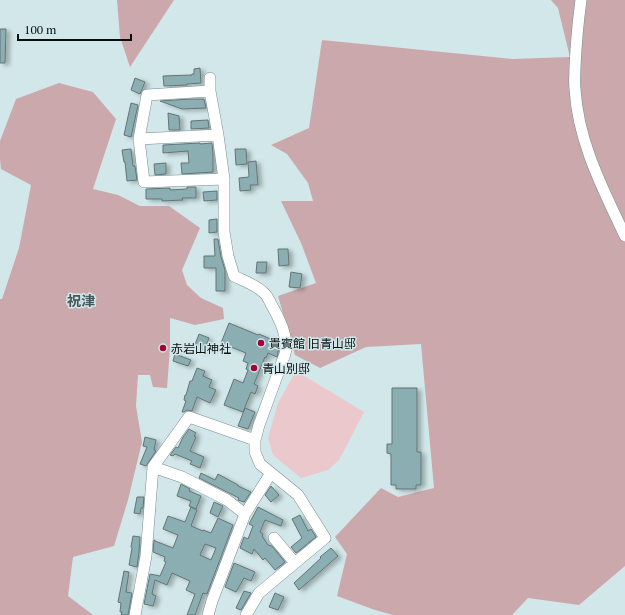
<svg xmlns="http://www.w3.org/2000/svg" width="625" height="615" viewBox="0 0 625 615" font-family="'PT Serif','Noto Sans JP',serif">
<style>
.green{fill:#ebc8cb}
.forest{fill:#cba8ab}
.building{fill:#8aaeb2;stroke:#627477;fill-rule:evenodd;filter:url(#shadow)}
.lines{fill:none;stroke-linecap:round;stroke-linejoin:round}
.minor-casing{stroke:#7a8d8f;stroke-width:12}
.minor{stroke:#fff;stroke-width:11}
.poi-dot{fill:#a20338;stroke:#d2e7e9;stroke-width:1.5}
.labels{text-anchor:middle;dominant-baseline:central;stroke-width:3;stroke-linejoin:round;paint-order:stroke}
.poi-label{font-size:12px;fill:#070e0e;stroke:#d2e7e9;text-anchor:start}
.quarter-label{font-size:14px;font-weight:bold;fill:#455759;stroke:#d2e7e9}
</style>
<defs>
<filter id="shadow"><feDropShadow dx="4" dy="2" stdDeviation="2" flood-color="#0004"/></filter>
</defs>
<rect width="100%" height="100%" fill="#d2e7e9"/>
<path class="green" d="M296 371 364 412 339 460 328 470 301 478 273 455 268 438 278 403Z"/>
<path class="forest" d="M117 0H174L130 67 120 37Z
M551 0H625V566L579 605 528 598 512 615H393L375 610 337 596 347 554 335 537 381 488 398 497 434 488 421 344 366 347 320 368 295 355 278 296 316 283 301 243 281 201H313L308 183 287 154 271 145 309 128 322 40 512 59 570 57 558 8Z
M59 83 93 92 116 119 93 189 118 195 140 206H169L200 228 182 270 187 285 201 298 223 308 224 319 195 325 170 318V348L167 388 153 387 150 375H138L136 406 142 442 128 500 114 546 73 557 68 596 93 615H0V299H2L19 248 31 185 1 169 0 160V141L16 99Z"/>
<path class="building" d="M0 29H6L5 63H0Z
M200 68 201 83 187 84V85L164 86 163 76 192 75V74H194V69Z
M135 78 145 82 140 94 131 90Z
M191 99H204L206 108 182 109 160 101Z
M131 103 138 105 131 137 124 135Z
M168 113 179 116 180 130H169Z
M208 120 209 128 191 129V121Z
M200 143V144L212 143 213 154V172L182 174 181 163H189L188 151 163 153V145Z
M131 149 133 166H135L137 180 127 181 125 162H124L122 150Z
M235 149H246L247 164 236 165Z
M256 161 258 185H250L251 190 240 191 239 178 249 177 248 162Z
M166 163V174L155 175 154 164Z
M187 187H196V198H182L183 200 162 201V199H146V189L170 188V190L187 189Z
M217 191V200L204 201 203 192Z
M217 219V232L209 233V220Z
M214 239H218L221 257 225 270V291H216V268H204V256H215Z
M278 249H288L289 265 279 266Z
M257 262H267L266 273H256Z
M291 272 302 274 300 288 289 287Z
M229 323 258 335 259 334 273 340V341L279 344 278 352 277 357 268 353 266 358 265 357 254 384 258 386 255 394 251 392 243 412 224 405 234 379 243 383 248 370 246 369 248 363 243 361 246 353 221 343Z
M199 334 209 338 204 351 194 347Z
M175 354 191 360 188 366 173 361Z
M197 368 205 371 203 376 212 380 209 387 216 390 210 403 197 397 192 411 187 410 184 412H182L186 401 184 400 185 395H186L190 381H192Z
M392 388H417V452H421V485H416V489H396V485H391V454L387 453V444H392Z
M245 408 255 412 248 429 238 426Z
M189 429 196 433 194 436 196 437 190 451 204 457 200 468 190 464 192 461 175 454 173 456 170 455 176 447 178 448 183 437Z
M145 437 156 440 154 450 156 451 146 466 140 464 147 447 143 446Z
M201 473 215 480 218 474 238 485V486L251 492 244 502 238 500 239 498 199 478Z
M181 484 190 489 189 491 201 496 196 509 189 506 191 501 177 496Z
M271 486 279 495 271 502 265 495Z
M137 497H144L143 508H141L140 514 134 513Z
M214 502 223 506 218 517 210 513Z
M191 507 197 510 191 526 203 531V530L211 533 218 518 233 525 207 594 203 593 195 615H187L195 594 186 590 190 581 172 573 167 585 155 580 152 594 156 596 153 606 144 604 150 574 160 576 166 562 164 561 165 557 153 552 154 540H155V541L173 548 178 535 163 529 168 516 185 522ZM205 544 216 548 211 560 200 555Z
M258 507 283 520 281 526 265 520 260 532 263 534 262 536 268 545 272 546 285 562 275 570 265 558 263 560 254 549 252 554 240 548 244 537 248 539 253 526 249 524Z
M300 515 308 531 311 529 316 537 296 553 291 547 302 538 292 519Z
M133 536 140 537 139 552 137 567 129 565 132 548 131 547Z
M331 548 338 556 299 590 294 583 321 558 320 557Z
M234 563 255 572 251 581 244 578 236 592 225 587Z
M124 571 129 572 126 592 132 593 128 615H121L122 612H120L121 603 118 602Z
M244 591 251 593 241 610 236 608Z
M275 593 284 597 278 610 269 607Z"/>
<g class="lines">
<g class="minor-casing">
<path id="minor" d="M581 0C578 22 576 45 575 67 575 74 574 82 575 89 578 142 603 189 625 236
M210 78V91L218 135 224 179V232L228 256 234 276C242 280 258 286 264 293 267 295 269 300 271 304 279 318 289 337 285 354L259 425 255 440V452L260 464 298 495 325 538 259 593 246 615
M210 91 147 95 139 139 144 182 224 179
M139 139 218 135
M153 467 182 477 227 500 245 514
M274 538 295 563
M135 615 146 556 153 467 189 417 255 440
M208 615 212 601 245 514 271 473"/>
</g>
<use href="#minor" class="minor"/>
</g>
<g class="poi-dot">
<circle cx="261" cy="343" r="4"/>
<circle cx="163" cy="348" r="4"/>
<circle cx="254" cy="368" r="4"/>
</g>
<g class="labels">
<g class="poi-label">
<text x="269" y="343">貴賓館 旧青山邸</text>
<text x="171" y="348">赤岩山神社</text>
<text x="262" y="368">青山別邸</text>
</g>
<g class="quarter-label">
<text x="81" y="300">祝津</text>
</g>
</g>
<path d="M18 34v6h113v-6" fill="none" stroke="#070e0e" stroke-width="2"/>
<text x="24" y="34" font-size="12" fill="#070e0e" stroke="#d2e7e9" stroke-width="3" paint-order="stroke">100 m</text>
</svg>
